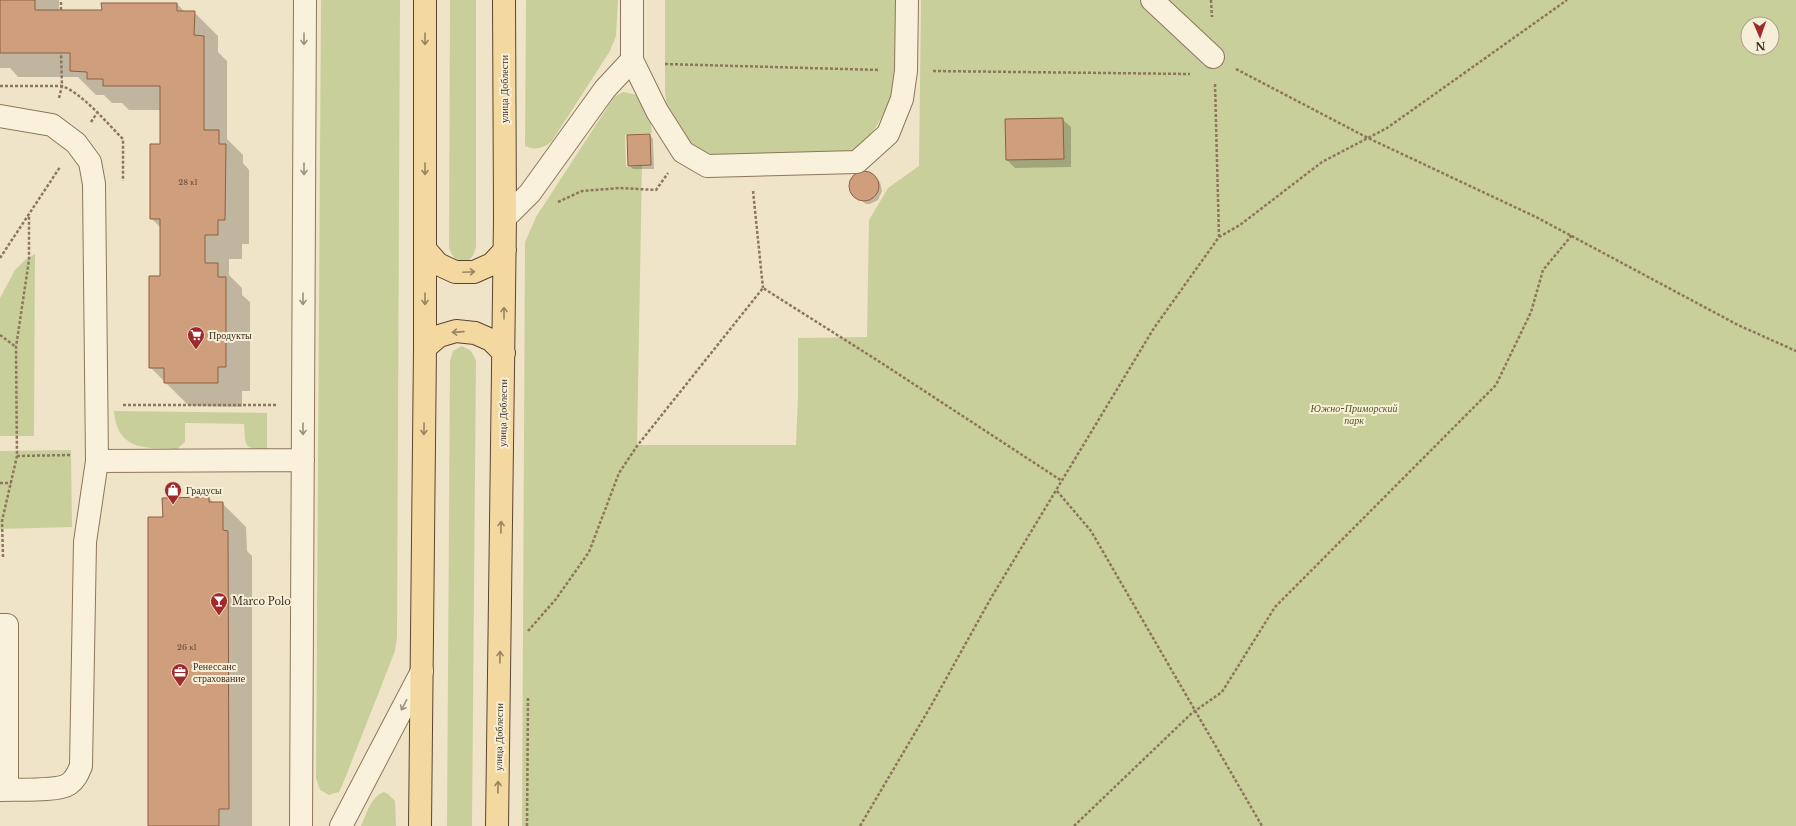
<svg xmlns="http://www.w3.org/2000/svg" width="1796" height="826" viewBox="0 0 1796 826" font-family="'Libre Baskerville',serif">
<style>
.green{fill:#c9cf9b;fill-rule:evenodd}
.shadow{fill:#0003}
.building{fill:#cf9f7d;stroke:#8d5f41}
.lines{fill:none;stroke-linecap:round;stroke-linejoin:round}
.minor-casing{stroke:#8d765c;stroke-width:24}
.major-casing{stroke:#5b4430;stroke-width:24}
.path{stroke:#8d765c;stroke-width:2.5;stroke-dasharray:3 2;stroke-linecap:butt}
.minor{stroke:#faf1dc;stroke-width:22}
.major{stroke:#f3d9a0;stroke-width:22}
.oneway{stroke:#9c907e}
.oneway2{stroke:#988460}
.labels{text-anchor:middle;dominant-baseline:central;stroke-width:4;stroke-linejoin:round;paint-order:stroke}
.number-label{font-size:8px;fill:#624a37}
.street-label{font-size:10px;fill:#3d2e20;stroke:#f7eed8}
.poi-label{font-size:10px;fill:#3d2e20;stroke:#f7eed8;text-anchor:start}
.park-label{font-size:10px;font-style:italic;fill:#4d5a26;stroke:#f7eed8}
</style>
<rect width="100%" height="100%" fill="#f0e4c8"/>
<path class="green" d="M321 0H400L397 637 395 651 342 786 339 792 329 795 320 790 316 778Z
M450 0H476V246C473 267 454 267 449 247Z
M526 0H618L616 36 610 51 552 141C544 148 535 151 525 146Z
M665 0H897L898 63 894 96 876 127 857 151 717 160 688 145 667 108 665 92Z
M921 0H1796V826H522L525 242 536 217 614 97 623 92 637 95 649 109 652 133 625 135 626 167 642 166 637 445H796L798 396V338L867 337 869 220 888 188 919 166ZM1748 24H1772V48H1748Z
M35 254 34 436H0V298L15 270 25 260Z
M462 346 471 351 476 360 472 826H447L450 361 453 351Z
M114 411 267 413V449C242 449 246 446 244 424L185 423V442L177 449C146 448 117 451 114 411Z
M71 450 72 527 0 529V451Z
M384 792 388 794 395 801 396 826H361C367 814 370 797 384 792Z"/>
<path class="shadow" d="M0 0H59V11H103L102 4H177L185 12H194L218 36V52L227 61V139L243 155V163L249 170V244H242V259H229V275L242 288V295L250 302V391H242V407L189 406 150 367 161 277V228L151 218 161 145V110H129L122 103H112L104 95H96L78 77H18L10 68H0Z
M1062 119 1071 127V167L1015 168 1007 160Z
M650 135 653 139 654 169H633L629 165Z
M858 173H867L880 182 882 191 878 200 870 204H866L853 194 851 185 852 180Z
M209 498 214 503H222L246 527 247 551 252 556V826H149L163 499Z"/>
<path class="building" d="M0 0H35V10H102L101 3H177V11H195L194 35 204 36V130H219V144H226L225 220H218V235H205V263H218V277H226V367H218V383H164V368H149V276H160V219H150V144H160V86H103V79H87V72L70 71V53H0Z
M1063 118 1064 159 1006 160 1005 119Z
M650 134 651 165 628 166 627 135Z
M849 186a15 15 0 1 1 30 0a15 15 0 1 1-30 0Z
M209 497V502H223V530L228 531 229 809H219V826H148V517H163L162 498Z"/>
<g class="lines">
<g class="minor-casing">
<path id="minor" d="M632 0V60L657 111 683 152 707 166 857 162 888 134 902 99 906 71 907 0
M1152 0 1213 57
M0 116 52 125 76 143 90 162 94 184 97 461 85 542 81 766C78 773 76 779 69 784 57 792 16 789 0 790
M505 218 530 193 605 89 632 60
M97 461 303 460
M0 625H7V789
M301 826 305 0
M341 826 422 671"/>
</g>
<g class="major-casing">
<path id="major" d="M425 249 438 264 455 272H474L492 264 505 250
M425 348 439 336 456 331 475 333 491 340 504 353
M420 826 425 348V0
M497 826 505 218 504 0"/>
</g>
<path class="path" d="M1211 0 1212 17
M61 10V0
M665 64 880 70
M1236 69 1368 138 1536 217 1738 325 1796 351
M933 71 1190 74
M1215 84 1219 237
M0 86H62C82 93 107 123 123 139V181
M59 98 62 86 61 53
M91 122 97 113
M753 191 763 288
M558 202 582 191 620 188 656 190 668 173
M0 258 60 167
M0 335 16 347
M123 405H276
M17 456 70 455
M0 483H11
M1057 491 1091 531 1262 826
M3 557 2 521 17 456 16 347 29 260V214
M528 631 556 599 589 552 619 473 637 446 763 288 880 362 1062 481
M527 826 528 698
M860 826 932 704 991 598 1154 328 1219 237 1240 225 1322 162 1387 128 1567 0
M1074 826 1192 713 1222 692 1275 607 1496 385 1531 312 1543 270 1572 235"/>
<use href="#minor" class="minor"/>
<use href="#major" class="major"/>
</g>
<defs><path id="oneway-shaft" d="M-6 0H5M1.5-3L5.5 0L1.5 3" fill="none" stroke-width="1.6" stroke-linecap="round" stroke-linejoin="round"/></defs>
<g class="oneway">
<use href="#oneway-shaft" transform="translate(304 39) rotate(90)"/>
<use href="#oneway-shaft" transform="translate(304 169) rotate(90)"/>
<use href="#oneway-shaft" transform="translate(303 299) rotate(90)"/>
<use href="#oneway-shaft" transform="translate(303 429) rotate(90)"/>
<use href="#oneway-shaft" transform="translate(404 705) rotate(117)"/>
</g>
<g class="oneway2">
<use href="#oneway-shaft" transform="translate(425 39) rotate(90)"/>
<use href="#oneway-shaft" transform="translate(425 169) rotate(90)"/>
<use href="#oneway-shaft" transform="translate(469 272) rotate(-3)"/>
<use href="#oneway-shaft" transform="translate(425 299) rotate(90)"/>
<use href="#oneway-shaft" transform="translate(504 313) rotate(-90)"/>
<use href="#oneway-shaft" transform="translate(458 332) rotate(176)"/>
<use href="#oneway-shaft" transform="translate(424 429) rotate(91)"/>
<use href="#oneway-shaft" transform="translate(501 527) rotate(-89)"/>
<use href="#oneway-shaft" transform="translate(500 657) rotate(-89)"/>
<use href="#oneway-shaft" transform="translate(498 787) rotate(-89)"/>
</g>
<defs>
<g id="supermarket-pin" transform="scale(0.9)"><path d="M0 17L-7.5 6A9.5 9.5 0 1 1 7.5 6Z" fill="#9e2a2b" stroke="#f7eed8"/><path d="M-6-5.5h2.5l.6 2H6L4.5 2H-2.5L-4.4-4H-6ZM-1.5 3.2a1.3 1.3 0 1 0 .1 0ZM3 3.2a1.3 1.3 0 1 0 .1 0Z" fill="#fff"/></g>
<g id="shop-pin" transform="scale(0.9)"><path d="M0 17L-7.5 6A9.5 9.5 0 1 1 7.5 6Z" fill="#9e2a2b" stroke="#f7eed8"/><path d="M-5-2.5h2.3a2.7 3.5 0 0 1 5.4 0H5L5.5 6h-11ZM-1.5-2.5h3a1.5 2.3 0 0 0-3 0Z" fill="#fff"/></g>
<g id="bar-pin" transform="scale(0.9)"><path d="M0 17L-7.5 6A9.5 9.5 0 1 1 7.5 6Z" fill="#9e2a2b" stroke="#f7eed8"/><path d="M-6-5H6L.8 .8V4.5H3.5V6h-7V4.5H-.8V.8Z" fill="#fff"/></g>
<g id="office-pin" transform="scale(0.9)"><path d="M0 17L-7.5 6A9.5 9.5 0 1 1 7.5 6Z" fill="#9e2a2b" stroke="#f7eed8"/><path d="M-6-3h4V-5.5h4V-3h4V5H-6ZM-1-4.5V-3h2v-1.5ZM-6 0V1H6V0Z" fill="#fff"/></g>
</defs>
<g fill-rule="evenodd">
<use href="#supermarket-pin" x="196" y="335"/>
<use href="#shop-pin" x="173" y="490"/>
<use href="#bar-pin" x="219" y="601"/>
<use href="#office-pin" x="180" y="672"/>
</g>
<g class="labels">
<g class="number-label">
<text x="188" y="182">28 к1</text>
<text x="187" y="647">26 к1</text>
</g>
<g class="street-label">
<text transform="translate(504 89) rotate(-90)">улица Доблести</text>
<text transform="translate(503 413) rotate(-89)">улица Доблести</text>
<text transform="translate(499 737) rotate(-89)">улица Доблести</text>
</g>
<g class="poi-label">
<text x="209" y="335">Продукты</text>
<text x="186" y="490">Градусы</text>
<text x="232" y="601">Marco Polo</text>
<text x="193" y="666">Ренессанс<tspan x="193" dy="12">страхование</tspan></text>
</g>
<g class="park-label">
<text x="1354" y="408">Южно-Приморский<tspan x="1354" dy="12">парк</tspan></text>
</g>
</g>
<g transform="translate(1760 36) rotate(178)"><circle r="19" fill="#f7eed8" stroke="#ada18e"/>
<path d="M0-3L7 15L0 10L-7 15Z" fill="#9e2a2b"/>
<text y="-6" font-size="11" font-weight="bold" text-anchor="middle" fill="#3d2e20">N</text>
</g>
</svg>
